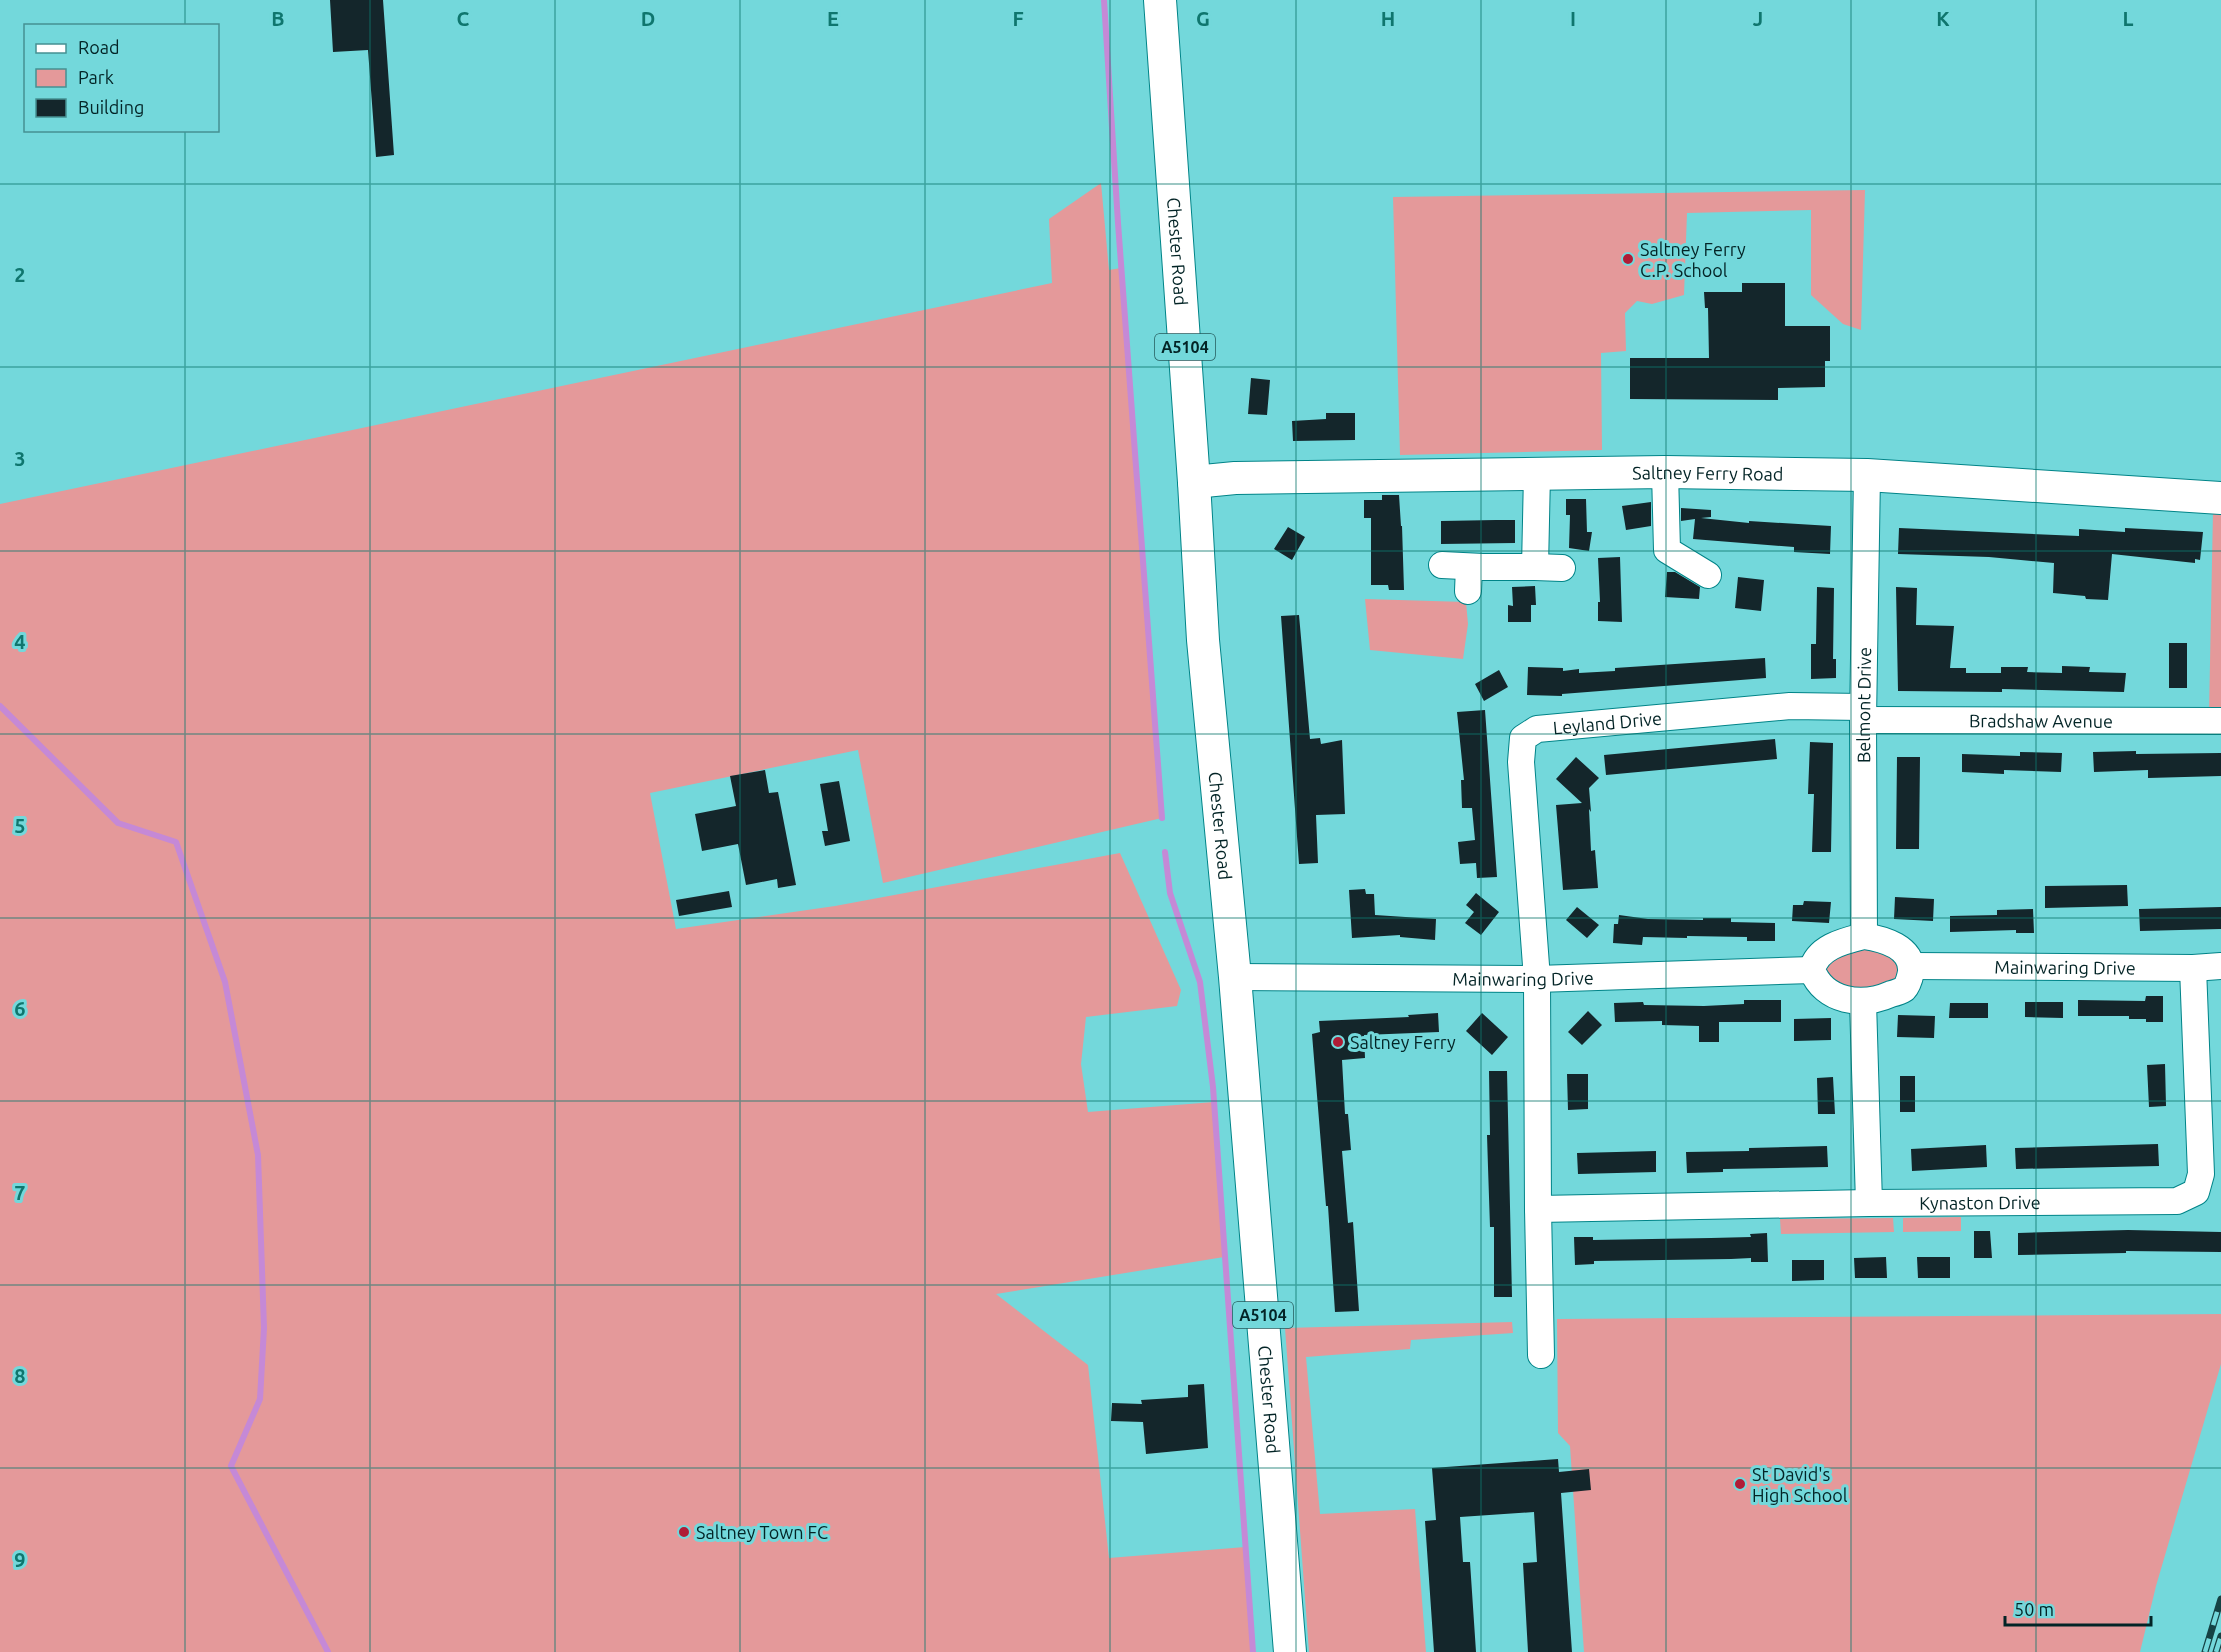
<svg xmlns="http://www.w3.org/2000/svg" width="2221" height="1652" viewBox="0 0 2221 1652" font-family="Ubuntu,sans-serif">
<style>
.green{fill:#e4999a}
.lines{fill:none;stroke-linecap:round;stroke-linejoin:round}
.stream{stroke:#c589d6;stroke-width:6}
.building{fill:#14262b}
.minor-casing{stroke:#008488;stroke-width:28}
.major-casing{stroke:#008488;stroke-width:34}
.minor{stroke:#fff;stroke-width:26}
.major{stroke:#fff;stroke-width:32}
.rail-casing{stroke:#154244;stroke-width:7}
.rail{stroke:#73d8db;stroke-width:4.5;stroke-dasharray:14;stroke-linecap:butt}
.grid{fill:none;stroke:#0f766e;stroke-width:1.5;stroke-opacity:0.55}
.poi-dot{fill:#af1c36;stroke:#73d8db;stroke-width:2}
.labels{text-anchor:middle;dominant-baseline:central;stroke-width:6;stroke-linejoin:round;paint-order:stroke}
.shield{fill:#73d8db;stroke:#255a5c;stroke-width:1.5}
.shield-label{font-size:16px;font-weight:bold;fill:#032426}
.poi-label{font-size:18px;fill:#032426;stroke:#73d8db;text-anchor:start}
.street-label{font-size:18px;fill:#032426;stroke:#73d8db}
.grid-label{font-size:20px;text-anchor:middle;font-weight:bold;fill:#0f766e;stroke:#73d8db;stroke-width:6;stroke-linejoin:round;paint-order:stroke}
</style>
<rect width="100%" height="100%" fill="#73d8db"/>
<path class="green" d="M1101 183 1109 270 1121 268 1162 818 883 883 858 750 650 793 676 929 835 906 1120 853 1181 990 1177 1006 1086 1017 1081 1064 1088 1112 1214 1102 1224 1257 996 1294 1088 1365 1109 1558 1245 1547 1253 1652H0V504L1052 283 1049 219Z
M1865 190 1861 330 1843 324 1811 295V210L1687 213 1684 295 1652 304 1637 301 1625 313 1626 351 1601 353 1602 450 1400 455 1393 197Z
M2213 511H2221V714L2209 713Z
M1365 599 1466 602 1468 624 1463 659 1370 650Z
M1859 944 1900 958 1898 980 1880 989H1847L1825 976 1826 959Z
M1961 1217V1231L1903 1232V1218Z
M1893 1218 1894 1232 1781 1234 1780 1219Z
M2221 1314V1364L2156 1586 2140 1652H1584L1570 1446 1558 1433 1557 1319Z
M1512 1322 1513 1333 1411 1340 1410 1349 1306 1357 1320 1514 1415 1509 1426 1652H1309L1285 1328Z"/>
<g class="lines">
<path class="stream" d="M1104 0 1118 223 1162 818
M0 706 118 823 176 842 225 982 258 1155 264 1328 260 1399 231 1466 328 1652
M1165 852 1170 893 1200 982 1213 1087 1253 1652"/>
</g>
<path class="building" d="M330 0H383L394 155 376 157 368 50 333 52Z
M1742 283H1785V326H1830V361H1825V387L1778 388V400L1630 399V358H1709L1708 308H1705L1704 292H1742Z
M1251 378 1270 380 1267 415 1248 414Z
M1326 413H1355V440L1293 441 1292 421 1326 419Z
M1382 495H1399L1401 526H1402L1404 590H1389L1388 585H1371V518H1364V500H1382Z
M1566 499H1586L1587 532H1592L1589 551 1569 548 1570 515H1566Z
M1651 502V526L1626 530 1622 506Z
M1681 508 1711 510V517L1701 518 1749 523V521L1831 526 1830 554 1794 552V547L1693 539 1695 519 1681 521Z
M1496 520H1515V543L1441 544V521Z
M1288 527 1305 537 1292 560 1274 549Z
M1899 528 2079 536V529L2125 532V528L2203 532 2200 560 2195 559V563L2112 554 2108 600 2086 599 2085 596 2053 593 2054 563 1989 557 1898 554Z
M1620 557 1622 622 1598 621V602H1600L1598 558Z
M1667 572H1675L1700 587 1699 599 1665 597Z
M1738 577 1764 580 1761 611 1735 608Z
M1535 586 1536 605H1531V622H1508V605L1513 606 1512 587Z
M1817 587 1834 588 1833 659H1836V678L1811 679V644H1816Z
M1896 587 1917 588 1916 625 1954 626 1950 668H1966V673H2001V667H2028L2027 672 2062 673V666L2090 667 2089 672 2126 673 2124 692 2002 689V692L1898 691Z
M1299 615 1310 739 1320 738 1321 744 1342 740 1345 814 1316 815 1318 863 1299 864 1281 616Z
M2169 643H2187V688H2169Z
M1765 658 1766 678 1562 694V696L1527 695 1528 667 1563 668V671L1579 669V673L1615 671V668Z
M1499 670 1508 687 1484 701 1475 684Z
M1485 710 1497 877 1477 878 1476 863 1460 864 1458 842 1475 840 1472 808H1462L1461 780H1464L1457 712Z
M1775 739 1777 759 1606 775 1604 755Z
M1810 742 1833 743 1831 852H1812L1814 794H1808Z
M2136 751V754L2221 753V776L2148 778V770L2094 772 2093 752Z
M2020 752 2062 753 2061 772 2004 770V774L1962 772V754L2020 756Z
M1576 757 1599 778 1589 788 1591 812 1589 809 1591 851 1595 850 1598 888 1563 890 1556 805 1582 803 1556 779Z
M1897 757H1920L1919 849H1896Z
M765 770 769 793 778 792 796 885 778 888 777 879 746 885 738 844 702 851 695 814 736 806 730 776Z
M839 781 850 841 825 846 822 831H828L820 784Z
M2127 885 2128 906 2045 908V886Z
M1365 889 1366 894H1374L1375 915 1436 919 1435 940 1400 937V935L1352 938 1349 890Z
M729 891 732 907 679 916 676 900Z
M1476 893 1499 912 1481 935 1465 923 1474 912 1466 905Z
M1895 897 1934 899 1933 921 1894 919Z
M1804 901 1831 902 1829 923 1792 921 1793 905H1803Z
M1577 907 1599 925 1587 938 1566 920Z
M2221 907V929L2140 931 2139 909Z
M2033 909 2034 933H2016V930L1950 932V916L1997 915V910Z
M1619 915 1648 919 1703 920V918H1731V922L1775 923V941H1747V937L1687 936V938L1643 937 1642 945 1613 943 1614 924H1618Z
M2146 996H2163V1022H2146V1019H2129V1016H2078V1000L2145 1001Z
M1744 1000H1781V1022H1719V1042H1699V1026L1662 1025V1021L1615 1022 1614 1003 1643 1002 1644 1005 1704 1006 1744 1004Z
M2025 1002H2063V1018L2025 1017Z
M1950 1003H1988V1018H1949Z
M1588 1011 1602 1025 1582 1045 1568 1032Z
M1438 1013 1439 1032 1364 1035 1365 1058 1342 1060 1345 1114H1348L1351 1150 1342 1151 1348 1223 1353 1222 1359 1311 1335 1312 1328 1206H1326L1312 1034 1320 1032 1319 1021 1409 1017 1408 1015Z
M1482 1013 1508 1037 1492 1055 1466 1031Z
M1898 1015 1935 1016 1934 1038 1897 1037Z
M1831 1018V1040L1794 1041V1019Z
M2165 1064 2166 1106 2149 1107 2147 1065Z
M1489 1071H1507L1512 1297H1494V1227H1490L1488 1167 1487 1135H1490Z
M1567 1074H1588V1109L1568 1110Z
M1900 1076H1915V1112H1900Z
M1833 1077 1835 1114H1818L1817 1078Z
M2158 1144 2159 1166 2016 1169 2015 1148Z
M1986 1145 1987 1167 1912 1171 1911 1149Z
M1827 1146 1828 1167 1723 1169V1172L1687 1173 1686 1152 1749 1151V1148Z
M1656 1151V1172L1578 1174 1577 1153Z
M2128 1230 2221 1232V1252L2126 1251V1253L2018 1255V1233Z
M1974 1231H1990L1992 1258H1974Z
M1767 1233 1768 1262H1751V1258L1731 1259 1594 1261V1264L1575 1265 1574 1237H1593V1240L1711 1238 1751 1237 1750 1234Z
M1886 1257 1887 1278H1855L1854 1258Z
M1917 1257H1950V1278H1918Z
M1792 1260H1824V1280L1792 1281Z
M1204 1384 1208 1448 1146 1454 1143 1422 1111 1421 1112 1403 1142 1404 1141 1400 1188 1397V1385Z
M1558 1459 1559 1472 1589 1469 1591 1490 1561 1493 1572 1652H1528L1523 1563 1537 1562 1534 1512 1460 1517 1463 1562H1470L1476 1652H1434L1425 1521 1436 1520 1432 1468Z"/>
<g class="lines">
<g class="minor-casing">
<g id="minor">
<path d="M1665 472 1667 550 1708 575"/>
<path d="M1442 565 1483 567H1535L1537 474"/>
<path d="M1535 567 1562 568"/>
<path d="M1468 591 1469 567"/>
<path id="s1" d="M1863 720 2221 721"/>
<path id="s2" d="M1864 936 1863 720 1867 475"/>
<path d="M1864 936C1883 939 1913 947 1911 972 1910 977 1908 985 1904 989 1901 991 1895 993 1891 994 1862 1007 1824 1002 1812 970 1817 947 1844 941 1864 936Z"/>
<path id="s3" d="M1911 966 2193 968 2221 966"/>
<path id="s4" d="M1235 977 1537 979 1812 970"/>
<path d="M1863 1002 1869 1203"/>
<path id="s5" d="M1538 1209 1869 1203 2177 1201 2196 1192 2201 1174 2193 968"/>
<path id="s6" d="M1541 1355 1538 1209 1537 979 1521 762 1523 738 1537 729 1790 706 1863 707"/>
</g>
</g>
<g class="major-casing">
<g id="major">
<path id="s7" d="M1160 0 1194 482 1203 640 1235 977 1290 1652"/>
<path id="s8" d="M1194 482 1235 478 1665 472 1867 475 2221 498"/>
</g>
</g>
<use href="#minor" class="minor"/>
<use href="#major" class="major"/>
<g class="rail-casing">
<path id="rail" d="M2205 1652 2221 1599
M2216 1652 2221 1636"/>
</g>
<use href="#rail" class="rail"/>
</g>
<path class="grid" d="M185 0V26M370 0V1652M555 0V1652M740 0V1652M925 0V1652M1110 0V1652M1296 0V1652M1481 0V1652M1666 0V1652M1851 0V1652M2036 0V1652M185 130V1652M0 184H2221M0 367H2221M0 551H2221M0 734H2221M0 918H2221M0 1101H2221M0 1285H2221M0 1468H2221"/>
<g class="poi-dot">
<circle cx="1628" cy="259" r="6"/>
<circle cx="1338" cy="1042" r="6"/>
<circle cx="1740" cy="1484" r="6"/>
<circle cx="684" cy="1532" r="6"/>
</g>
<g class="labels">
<g class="shield">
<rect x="1155" y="334" width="60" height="26" rx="4.5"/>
<rect x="1233" y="1302" width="60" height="26" rx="4.5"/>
</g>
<g class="shield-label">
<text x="1185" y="347">A5104</text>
<text x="1263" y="1315">A5104</text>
</g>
<g class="poi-label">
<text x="1640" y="249">Saltney Ferry<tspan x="1640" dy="21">C.P. School</tspan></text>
<text x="1350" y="1042">Saltney Ferry</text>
<text x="1752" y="1474">St David's<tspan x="1752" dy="21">High School</tspan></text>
<text x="696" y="1532">Saltney Town FC</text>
</g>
<g class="street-label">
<text stroke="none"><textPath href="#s7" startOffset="252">Chester Road</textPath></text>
<text stroke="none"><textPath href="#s8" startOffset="514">Saltney Ferry Road</textPath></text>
<text stroke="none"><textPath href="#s2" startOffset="231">Belmont Drive</textPath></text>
<text stroke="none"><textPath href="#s1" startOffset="178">Bradshaw Avenue</textPath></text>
<text stroke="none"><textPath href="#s6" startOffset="705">Leyland Drive</textPath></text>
<text stroke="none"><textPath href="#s7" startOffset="828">Chester Road</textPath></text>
<text stroke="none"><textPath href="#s3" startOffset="154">Mainwaring Drive</textPath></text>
<text stroke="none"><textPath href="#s4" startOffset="288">Mainwaring Drive</textPath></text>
<text stroke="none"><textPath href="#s5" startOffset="442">Kynaston Drive</textPath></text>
<text stroke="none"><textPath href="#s7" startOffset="1404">Chester Road</textPath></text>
</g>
</g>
<g class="grid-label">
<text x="278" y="26">B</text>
<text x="463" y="26">C</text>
<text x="648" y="26">D</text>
<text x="833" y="26">E</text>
<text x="1018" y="26">F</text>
<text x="1203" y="26">G</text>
<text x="1388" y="26">H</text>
<text x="1573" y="26">I</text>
<text x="1758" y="26">J</text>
<text x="1943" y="26">K</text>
<text x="2128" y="26">L</text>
<text x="20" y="282">2</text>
<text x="20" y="466">3</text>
<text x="20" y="649">4</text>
<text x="20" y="833">5</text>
<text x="20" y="1016">6</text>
<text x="20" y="1200">7</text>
<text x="20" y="1383">8</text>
<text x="20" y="1567">9</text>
</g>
<rect x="24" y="24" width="195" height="108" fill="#73d8db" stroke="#469093" stroke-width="1.5"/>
<rect x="36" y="44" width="30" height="9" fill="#ffffff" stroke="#469093" stroke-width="1.5"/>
<text x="78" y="54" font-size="18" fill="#032426">Road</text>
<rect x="36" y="69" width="30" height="18" fill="#e4999a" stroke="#469093" stroke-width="1.5"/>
<text x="78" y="84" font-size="18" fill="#032426">Park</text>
<rect x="36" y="99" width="30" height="18" fill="#14262b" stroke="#469093" stroke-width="1.5"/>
<text x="78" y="114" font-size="18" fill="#032426">Building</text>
<path d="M2005 1616v9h146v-9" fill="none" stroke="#032426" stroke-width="3"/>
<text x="2014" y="1616" font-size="18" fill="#032426" stroke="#73d8db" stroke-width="4.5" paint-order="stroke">50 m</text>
</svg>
